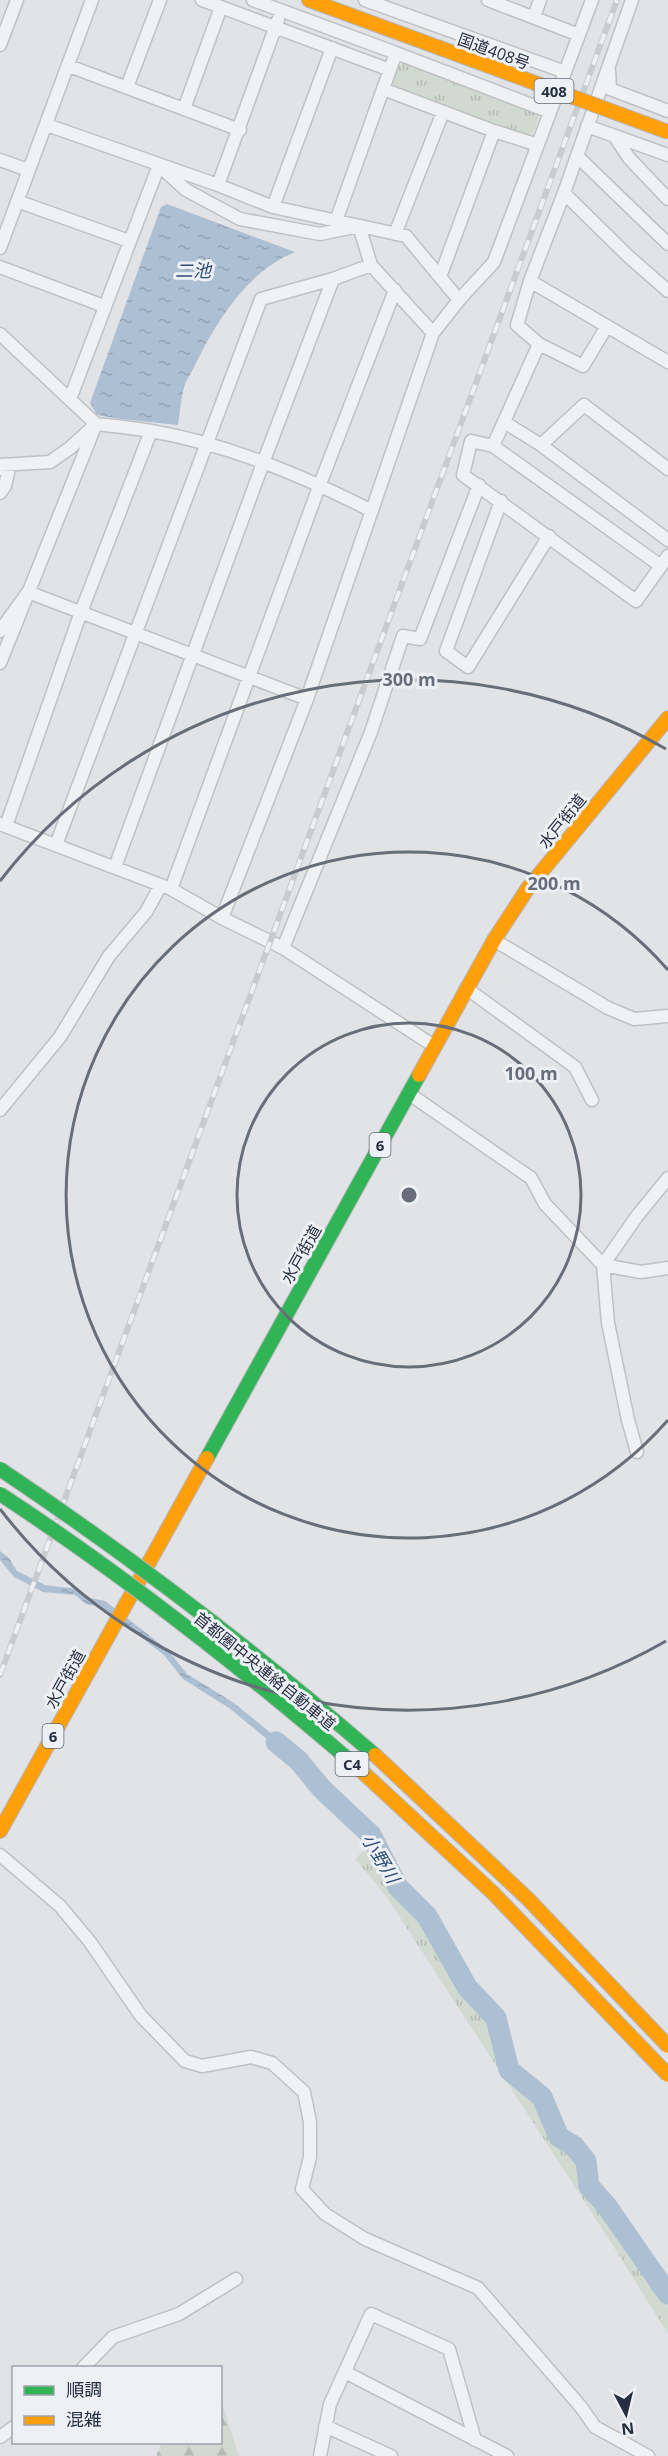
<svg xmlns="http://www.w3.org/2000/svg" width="668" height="2456" viewBox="0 0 668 2456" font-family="'Open Sans','Noto Sans JP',sans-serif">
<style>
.grass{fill:url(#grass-tufts)}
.forest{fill:url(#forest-firs)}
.water{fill:url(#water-ripples)}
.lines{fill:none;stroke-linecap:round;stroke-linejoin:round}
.river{stroke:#acbfd3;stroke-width:21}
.street-casing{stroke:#bfc1c4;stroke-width:15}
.fast-casing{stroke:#b3b6bb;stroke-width:16}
.slow-casing{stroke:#b3b6bb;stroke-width:16}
.street{stroke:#f0f1f3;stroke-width:12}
.fast{stroke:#30b455;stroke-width:14}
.slow{stroke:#ff9f0a;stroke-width:14}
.rail-casing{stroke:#c9cbce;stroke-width:6}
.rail{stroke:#edf1f6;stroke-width:4;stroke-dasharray:11;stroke-linecap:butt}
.fast-bridge-casing{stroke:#b3b6bb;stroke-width:16;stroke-linecap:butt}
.slow-bridge-casing{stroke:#b3b6bb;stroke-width:16;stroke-linecap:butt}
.fast-bridge{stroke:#30b455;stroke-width:14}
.slow-bridge{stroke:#ff9f0a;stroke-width:14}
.ring{fill:none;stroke:#676e7a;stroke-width:3}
.labels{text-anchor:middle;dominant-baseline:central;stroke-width:6;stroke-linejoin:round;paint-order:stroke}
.shield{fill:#edf1f6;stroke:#626977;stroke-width:1.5}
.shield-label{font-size:15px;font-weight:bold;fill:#262f40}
.street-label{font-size:16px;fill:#262f40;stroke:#edf1f6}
.water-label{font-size:18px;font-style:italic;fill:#2d4d77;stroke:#edf1f6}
.centre{fill:#676e7a;stroke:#edf1f6;stroke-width:3}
.ring-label{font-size:18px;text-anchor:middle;font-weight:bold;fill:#676e7a;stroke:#edf1f6;stroke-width:6;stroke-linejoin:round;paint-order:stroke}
</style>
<defs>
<pattern id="grass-tufts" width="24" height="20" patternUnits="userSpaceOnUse" patternTransform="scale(1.5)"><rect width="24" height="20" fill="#d0dad0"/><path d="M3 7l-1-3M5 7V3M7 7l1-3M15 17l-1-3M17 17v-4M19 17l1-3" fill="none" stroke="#b2bbb4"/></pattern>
<pattern id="forest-firs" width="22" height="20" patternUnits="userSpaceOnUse" patternTransform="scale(1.5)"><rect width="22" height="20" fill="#d0dad0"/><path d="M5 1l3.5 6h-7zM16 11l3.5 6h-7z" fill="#b2bbb4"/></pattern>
<pattern id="water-ripples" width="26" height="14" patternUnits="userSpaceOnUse" patternTransform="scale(1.5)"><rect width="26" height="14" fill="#acbfd3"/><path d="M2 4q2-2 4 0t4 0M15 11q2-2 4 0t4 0" fill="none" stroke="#94a4b6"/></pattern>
</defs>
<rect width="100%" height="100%" fill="#e1e3e6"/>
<path class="grass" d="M405 62 535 108 539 117 533 134 524 138 397 91 392 82 398 66Z
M371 1849 394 1893 416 1915 431 1935 445 1966 461 1988 494 2018 498 2055 503 2066 513 2078 530 2089 558 2141 574 2148 579 2156 588 2190 609 2213 643 2259 668 2305V2334L612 2244 386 1896 355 1859 362 1852Z"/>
<path class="forest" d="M221 2400 239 2456H156L162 2443 220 2442Z"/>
<path class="water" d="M167 204 295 252C248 271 218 319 196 363 193 370 188 377 185 384 181 396 180 412 178 425L120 419 97 415 90 403 161 207Z
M0 1551 9 1558 17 1571 45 1585 78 1589 90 1598 105 1601 168 1650 187 1674 234 1703 300 1757 295 1762 229 1708 183 1679 164 1655 102 1607 86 1604 75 1595 43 1592 14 1577 0 1560Z"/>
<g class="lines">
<path class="river" d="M276 1742 298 1760 322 1789 371 1835 398 1887 427 1916 467 1987 496 2018 509 2070 542 2097 559 2137 574 2146 586 2161 589 2186 606 2205 668 2294"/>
<g class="street-casing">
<path id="street" d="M202 0 390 70
M253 0 396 53 383 89 494 131 440 277
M365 0 565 72
M488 0 579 35
M632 0 564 193 530 281 517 325 539 344 493 446 471 441 463 475 636 601 668 556
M534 17 540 0
M0 45 17 0
M396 53 550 112
M69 66 240 130
M609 70 610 89 668 111
M127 87 160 0
M184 109 221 7
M47 125 218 185 273 207 406 236 459 300
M587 126 668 155
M494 131 538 145
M615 137 629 158 668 199
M577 156 668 244
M0 160 28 170
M164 170 186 190 240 219 320 234 359 226 371 265
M218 185 278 20
M564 193 628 256 668 291
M17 201 129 241
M273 207 332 48
M336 221 383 89
M395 234 443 112
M0 248 92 0
M0 267 104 306
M530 281 668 362
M0 334 96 424 0 663
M539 344 583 366 607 326
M70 399 159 165
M504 422 541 445 668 540
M541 445 584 405 668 469
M493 446 661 566
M0 465 50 462 70 448 96 424C114 426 133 428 151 431 228 444 303 476 372 511
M0 467 8 473 5 486 0 493
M501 501 446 651 468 667 549 536
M0 631 28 592 307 699
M0 824 171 889 222 918 283 948 434 1046
M6 826 81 612 151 431
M56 845 261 299 333 279 371 265 433 333
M115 867 263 463 333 279
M171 889 320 484 395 290
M222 918 307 699 433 333 459 300 494 262 592 0
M494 940 608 1008 634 1019 668 1016
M283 948 371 732 403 636 420 639 479 485
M466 988 575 1067 592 1100
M408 1093 531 1178 545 1204 603 1265 641 1272 668 1268
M0 1110 60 1037 109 956 146 912 161 885
M637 1452 628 1420 608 1323 603 1265 637 1216 668 1178
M0 1855 60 1906 90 1942 141 2016 185 2061 202 2066 251 2057 272 2063 304 2092 310 2122V2157L302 2189 325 2214 365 2239 478 2288 581 2407 595 2427 648 2456
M83 2368 113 2337 179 2314 236 2279
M345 2372 507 2456
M325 2426 391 2456
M0 2437 14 2427
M320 2456 330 2404 371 2314 449 2349 475 2440"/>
</g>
<g class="fast-casing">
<path id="fast" d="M207 1458 419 1075"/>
</g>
<g class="slow-casing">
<path id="slow" d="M309 0 440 48
M419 1075 494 940 528 888 668 718
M0 1831 207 1458"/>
</g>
<use href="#street" class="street"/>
<use href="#fast" class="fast"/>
<use href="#slow" class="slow"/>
<g class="rail-casing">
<path id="rail" d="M0 1675 617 0"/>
</g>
<use href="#rail" class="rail"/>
<g class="fast-bridge-casing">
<path id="fast-bridge" d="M0 1469C131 1557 256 1652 375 1755
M0 1494C124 1575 242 1668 355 1765"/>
</g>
<g class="slow-bridge-casing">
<path id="slow-bridge" d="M440 48 668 132
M375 1755 528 1899 668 2046
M355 1765 492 1892 668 2075"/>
</g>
<use href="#fast-bridge" class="fast-bridge"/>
<use href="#slow-bridge" class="slow-bridge"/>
</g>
<g class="ring">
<circle cx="409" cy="1195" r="172"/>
<path d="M668 1420A343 343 0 1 1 668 970"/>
<path d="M666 1641A515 515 0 0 1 0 1509M0 881A515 515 0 0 1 666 749"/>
</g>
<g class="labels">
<g class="shield">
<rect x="534.5" y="79" width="39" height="24" rx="4.5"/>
<rect x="369.5" y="1133" width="21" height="24" rx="4.5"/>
<rect x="42.5" y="1724" width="21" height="24" rx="4.5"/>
<rect x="335.5" y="1752" width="33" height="24" rx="4.5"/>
</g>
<g class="shield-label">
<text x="554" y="91">408</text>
<text x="380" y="1145">6</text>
<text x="53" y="1736">6</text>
<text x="352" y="1764">C4</text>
</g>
<g class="street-label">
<text transform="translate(494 51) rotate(20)">国道408号</text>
<text transform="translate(562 821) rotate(-51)">水戸街道</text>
<text transform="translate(301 1254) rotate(-61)">水戸街道</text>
<text transform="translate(265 1671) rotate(39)">首都圏中央連絡自動車道</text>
<text transform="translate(65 1679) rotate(-61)">水戸街道</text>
</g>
<g class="water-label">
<text x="193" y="270">二池</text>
<text transform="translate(381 1858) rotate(59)">小野川</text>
</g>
</g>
<circle cx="409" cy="1195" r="9" class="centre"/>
<g class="ring-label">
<text x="409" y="686">300 m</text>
<text x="554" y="890">200 m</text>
<text x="531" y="1080">100 m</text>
</g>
<rect x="12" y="2366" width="210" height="78" fill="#edf1f6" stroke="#9da3ad" stroke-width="1.5"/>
<rect x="24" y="2386" width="30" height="9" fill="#30b455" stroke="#9da3ad" stroke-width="1.5"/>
<text x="66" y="2396" font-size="18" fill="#262f40">順調</text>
<rect x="24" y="2416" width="30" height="9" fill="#ff9f0a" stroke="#9da3ad" stroke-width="1.5"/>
<text x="66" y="2426" font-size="18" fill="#262f40">混雑</text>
<g transform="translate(626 2414) rotate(173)" stroke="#edf1f6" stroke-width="4.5" paint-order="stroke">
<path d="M0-4.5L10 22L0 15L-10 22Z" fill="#262f40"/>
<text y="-9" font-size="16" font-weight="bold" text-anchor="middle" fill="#262f40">N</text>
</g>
</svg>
